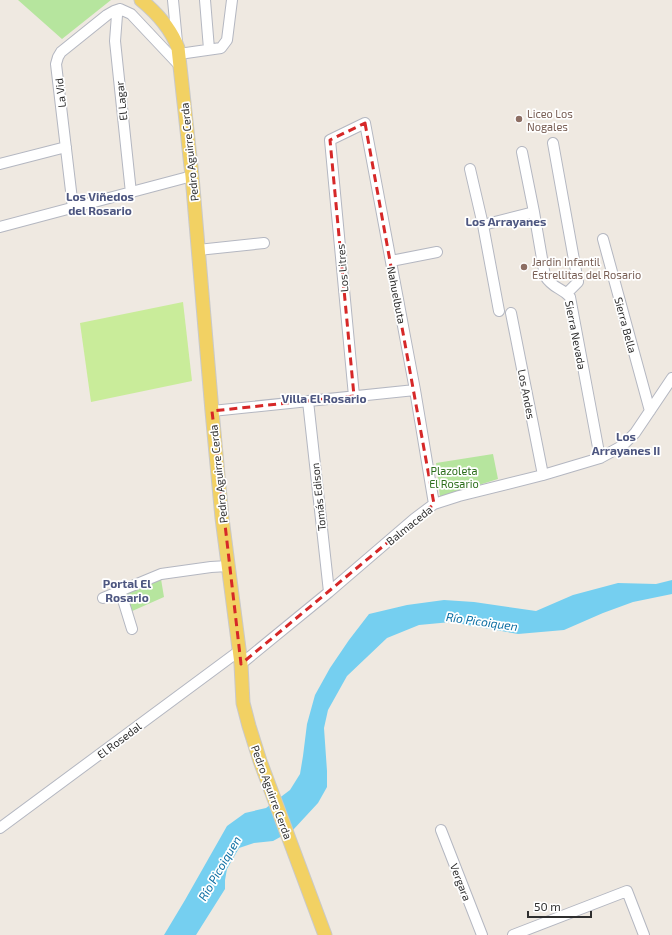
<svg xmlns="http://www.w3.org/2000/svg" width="672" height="935" viewBox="0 0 672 935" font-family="'Exo 2',sans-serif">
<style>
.green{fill:#b6e59e}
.pitch{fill:#c9ec9a}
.water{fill:#75cff0}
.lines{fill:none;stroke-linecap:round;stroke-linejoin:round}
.minor-casing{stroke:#b4b7c1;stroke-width:12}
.major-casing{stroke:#c9c9c9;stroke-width:15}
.minor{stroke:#fff;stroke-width:10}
.major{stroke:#f2d163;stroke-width:13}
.marked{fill:none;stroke:#d62828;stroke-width:3;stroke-dasharray:8 5;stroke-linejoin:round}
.education-dot{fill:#8d6e63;stroke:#fff;stroke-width:1.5}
.labels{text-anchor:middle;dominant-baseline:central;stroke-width:3.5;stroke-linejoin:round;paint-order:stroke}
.street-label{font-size:11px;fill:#2e2e2e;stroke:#fff}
.education-label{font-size:11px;fill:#785e54;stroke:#fff;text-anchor:start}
.park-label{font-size:11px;fill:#2c6e1b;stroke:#fff}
.neighbourhood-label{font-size:12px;font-weight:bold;fill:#4d5680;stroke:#fff}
.water-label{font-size:12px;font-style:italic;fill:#0d6fa3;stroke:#fff}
</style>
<rect width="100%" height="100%" fill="#efe9e1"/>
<path class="green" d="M18 0H111L62 39Z
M493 454 498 479 440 497 436 463Z
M161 579 164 597 130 612 124 592Z"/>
<path class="pitch" d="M183 302 192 381 91 402 80 323Z"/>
<path class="water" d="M672 580V594L633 602 603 613 564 630 518 634 451 622 419 625 387 638 347 676 328 710 324 728 327 771V787L318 803 293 830 273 841 254 843 239 848 227 869 225 880V889L196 935H164L185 900 227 826 245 813 266 808 290 790 300 774 303 756 307 724 315 695 330 668 349 640 369 614 407 605 444 600 474 602 536 611 573 595 618 583 656 584Z"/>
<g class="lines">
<g class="minor-casing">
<path id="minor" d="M173 0 177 42
M205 0 209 49
M120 9 117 15 115 41 131 193
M120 9 131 14 180 66
M179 54 221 48 227 40 232 0
M553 143 578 282 567 293
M522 152 534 212 545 276C553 289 561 287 570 297L600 458
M0 164 66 147
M470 169 483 225 499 311
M73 208 56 64 58 57 61 52 107 15 114 11 120 9
M483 225 534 212
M0 227 192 176
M603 239 650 411
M198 250 264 243
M391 261 437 252
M511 313 543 475
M354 396 330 140 365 123 415 390 434 504
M308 401 329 592
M212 411 415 390
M120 590 132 629
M103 598 161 574 211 567 228 566
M241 664 329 592 414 519 434 504 459 496 543 475 600 458 622 446 635 433 672 378
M0 828 239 651
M441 830 482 935
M513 935 627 891 644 935"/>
</g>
<g class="major-casing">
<path id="major" d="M141 0C157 13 171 29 178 48L192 176 212 411 222 518 241 664 243 703 249 726 260 761 325 935"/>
</g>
<use href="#minor" class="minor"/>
<use href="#major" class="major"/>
</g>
<path class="marked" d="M365 123 434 504 241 664 212 411 354 396 330 140Z"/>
<g class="education-dot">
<circle cx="519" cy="119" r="4"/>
<circle cx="524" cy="267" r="4"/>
</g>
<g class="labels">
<g class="street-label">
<text transform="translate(60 93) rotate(-96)">La Vid</text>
<text transform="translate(121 101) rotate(-96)">El Lagar</text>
<text transform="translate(189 152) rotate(-96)">Pedro Aguirre Cerda</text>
<text transform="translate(342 268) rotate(-95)">Los Litres</text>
<text transform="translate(397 295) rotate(79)">Nahuelbuta</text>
<text transform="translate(626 325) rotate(75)">Sierra Bella</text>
<text transform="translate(576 335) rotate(79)">Sierra Nevada</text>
<text transform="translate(527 394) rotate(79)">Los Andes</text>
<text transform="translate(218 474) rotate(-96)">Pedro Aguirre Cerda</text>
<text transform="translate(318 497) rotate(-96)">Tomás Edison</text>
<text transform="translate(409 525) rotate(-39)">Balmaceda</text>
<text transform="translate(119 740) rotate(-37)">El Rosedal</text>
<text transform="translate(272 792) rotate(70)">Pedro Aguirre Cerda</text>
<text transform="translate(461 882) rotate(69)">Vergara</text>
</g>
<g class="education-label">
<text x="527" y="113">Liceo Los<tspan x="527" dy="13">Nogales</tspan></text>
<text x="532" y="261">Jardin Infantil<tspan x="532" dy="13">Estrellitas del Rosario</tspan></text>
</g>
<g class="park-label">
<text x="454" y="470">Plazoleta<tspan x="454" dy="13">El Rosario</tspan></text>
</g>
<g class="neighbourhood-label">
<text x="100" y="196">Los Viñedos<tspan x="100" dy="14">del Rosario</tspan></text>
<text x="506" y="221">Los Arrayanes</text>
<text x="324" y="398">Villa El Rosario</text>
<text x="626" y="436">Los<tspan x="626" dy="14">Arrayanes II</tspan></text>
<text x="127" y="583">Portal El<tspan x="127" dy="14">Rosario</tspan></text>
</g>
<g class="water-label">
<text transform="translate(482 621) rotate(8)">Río Picoiquen</text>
<text transform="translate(219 868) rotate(-60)">Río Picoiquen</text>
</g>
</g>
<path d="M528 911v6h63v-6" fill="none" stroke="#2e2e2e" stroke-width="2"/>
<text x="534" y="911" font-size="12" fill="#2e2e2e" stroke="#ffffff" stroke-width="3" paint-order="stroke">50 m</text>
</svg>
